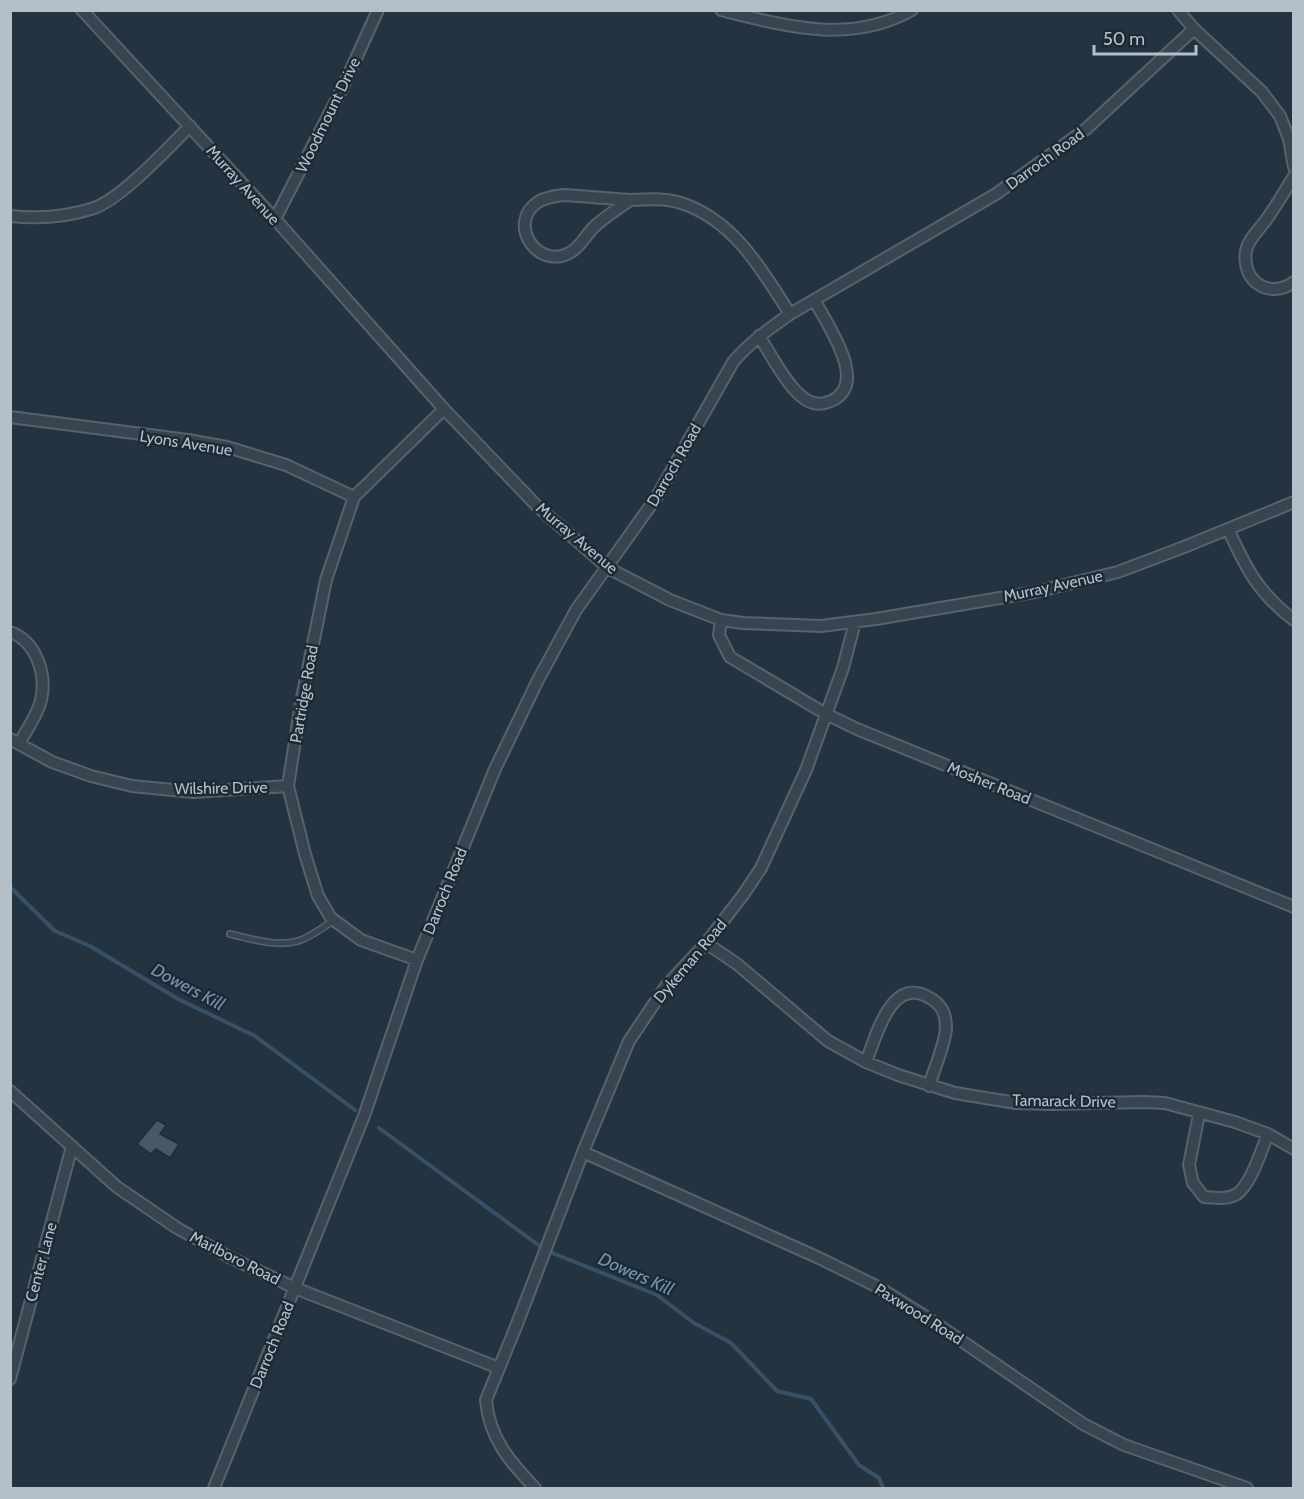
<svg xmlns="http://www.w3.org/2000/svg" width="1304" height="1499" viewBox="0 0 1304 1499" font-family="Cabin,sans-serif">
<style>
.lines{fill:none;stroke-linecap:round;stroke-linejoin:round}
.stream{stroke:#375167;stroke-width:4}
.building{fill:#485966;stroke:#1f2c37;stroke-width:1.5}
.lane-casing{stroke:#56626d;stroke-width:8}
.street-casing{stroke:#56626d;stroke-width:14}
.lane{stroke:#384550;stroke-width:5}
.street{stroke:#384550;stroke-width:10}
.labels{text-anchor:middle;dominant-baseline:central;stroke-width:5;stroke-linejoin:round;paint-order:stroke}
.street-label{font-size:16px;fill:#b4bfca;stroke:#1d2a35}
.water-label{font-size:18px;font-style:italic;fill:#7394af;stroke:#1d2a35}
</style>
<rect width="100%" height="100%" fill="#243340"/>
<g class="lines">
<path class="stream" d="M10 887 55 931 90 946 178 999 255 1036 355 1110
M379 1128 545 1250 657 1295 694 1323 731 1343 777 1391 811 1399 859 1465 879 1478 883 1488"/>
</g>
<path class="building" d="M157 1120 166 1125 160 1134 179 1144 170 1158 156 1149 151 1154 137 1144Z"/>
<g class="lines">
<g class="lane-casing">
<path id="lane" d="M230 934C252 939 278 948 301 940 312 936 324 927 334 920"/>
</g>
<g class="street-casing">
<path id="street" d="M82 10 275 219 444 409 537 506 608 568 670 600 721 620 743 623 821 626 876 619 1035 592 1118 572 1184 547 1294 502
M721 10C785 26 850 45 912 10
M1178 10 1194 29 1262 92 1280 116 1289 139 1294 167
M1294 176C1285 191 1276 206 1266 220 1259 230 1248 239 1246 251 1241 281 1269 300 1294 282
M565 195 630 200C618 209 604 217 593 228 586 235 580 247 571 252 538 272 506 223 538 202 546 197 556 196 565 195Z
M630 200C647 199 665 198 681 203 734 220 762 270 790 314
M10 216C38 219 67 217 94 208 122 198 167 149 190 126
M275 219 343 87 378 10
M759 336C770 353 786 384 801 396 810 404 820 406 831 401 870 384 827 325 815 301
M10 417 188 440 227 447 286 465 354 497
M1228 529C1246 568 1258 593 1294 620
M721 620 719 635 730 657 826 714 857 729 1294 907
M10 632C36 641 47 674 41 700 38 714 27 729 20 742
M10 739 52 762 91 776 132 786 193 792 288 786
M706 943 737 964 828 1041 866 1062 898 1075 955 1093 1016 1103 1051 1104 1144 1102 1165 1103 1235 1122 1268 1134 1294 1149
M417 960 361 940 331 918 318 896 305 854 288 786 301 703 326 580 354 497 444 409
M866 1062C876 1037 891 974 930 998 942 1005 946 1014 946 1028 945 1045 934 1069 929 1086
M10 1091 117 1187 177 1228 231 1258 295 1288 499 1368
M1199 1114 1189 1165 1193 1183 1204 1197C1215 1198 1227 1200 1237 1194 1251 1184 1261 1151 1268 1134
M583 1152 819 1258 878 1287 931 1320 1083 1424 1124 1445 1247 1488
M10 1379 72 1146
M214 1488 364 1116 417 960 495 769 538 680 576 610 656 498 733 362C750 342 769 329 790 314L996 194 1086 129 1194 29
M535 1488C510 1462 489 1438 486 1400L517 1324 583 1152 629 1041 666 986 706 943 743 895 761 868 806 770 843 668 855 622"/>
</g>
<use href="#lane" class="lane"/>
<use href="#street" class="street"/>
</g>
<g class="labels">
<g class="street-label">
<text transform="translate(328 115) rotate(-64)">Woodmount Drive</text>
<text transform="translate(1045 159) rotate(-36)">Darroch Road</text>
<text transform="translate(243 185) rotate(48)">Murray Avenue</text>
<text transform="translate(186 443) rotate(9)">Lyons Avenue</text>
<text transform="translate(674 465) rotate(-60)">Darroch Road</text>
<text transform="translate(577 538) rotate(40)">Murray Avenue</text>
<text transform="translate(1053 586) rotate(-12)">Murray Avenue</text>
<text transform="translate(304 694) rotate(-80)">Partridge Road</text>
<text transform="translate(989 783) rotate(22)">Mosher Road</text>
<text transform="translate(221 788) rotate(-1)">Wilshire Drive</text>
<text transform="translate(445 891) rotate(-68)">Darroch Road</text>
<text transform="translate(690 961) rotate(-50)">Dykeman Road</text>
<text transform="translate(1064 1101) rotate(1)">Tamarack Drive</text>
<text transform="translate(235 1258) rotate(27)">Marlboro Road</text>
<text transform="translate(41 1262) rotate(-75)">Center Lane</text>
<text transform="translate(919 1314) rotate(32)">Paxwood Road</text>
<text transform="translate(272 1345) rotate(-68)">Darroch Road</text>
</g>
<g class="water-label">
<text transform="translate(188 987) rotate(28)">Dowers Kill</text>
<text transform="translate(636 1274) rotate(24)">Dowers Kill</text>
</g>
</g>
<rect width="1304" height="1499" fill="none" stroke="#b4bfca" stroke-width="24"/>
<path d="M1094 45v9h102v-9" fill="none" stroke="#b4bfca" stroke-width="3"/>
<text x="1103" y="45" font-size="18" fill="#b4bfca" stroke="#1d2a35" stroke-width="4.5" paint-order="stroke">50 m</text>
</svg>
